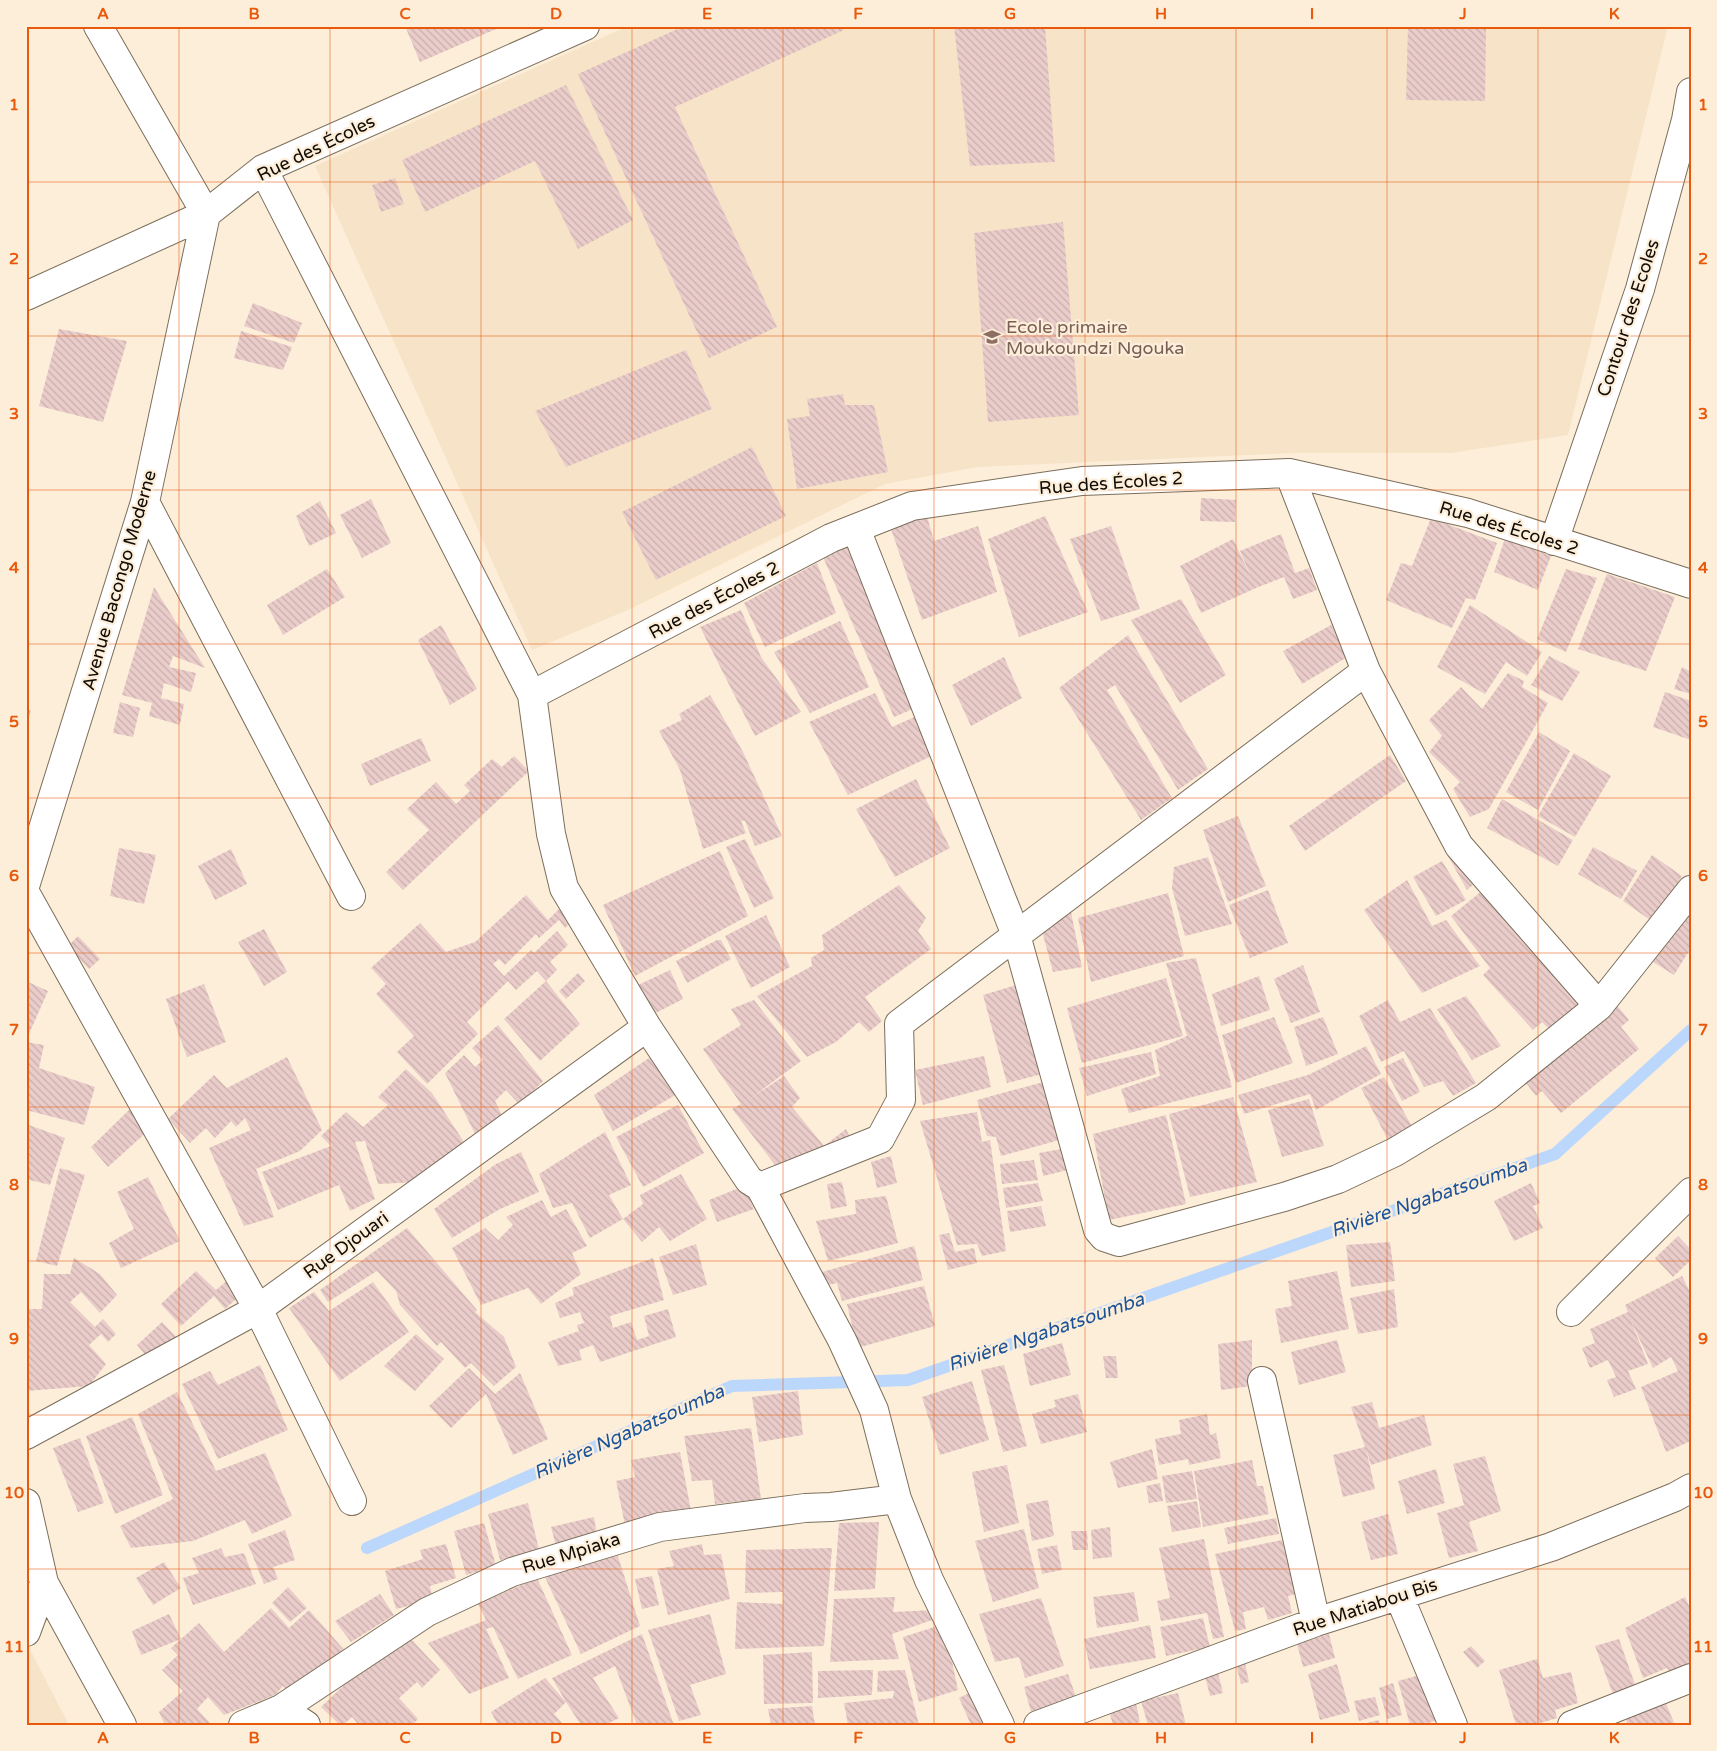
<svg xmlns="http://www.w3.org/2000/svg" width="1717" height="1751" viewBox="0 0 1717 1751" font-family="'Varela Round',sans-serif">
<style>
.built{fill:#f7e4c8}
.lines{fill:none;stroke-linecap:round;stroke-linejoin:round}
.stream{stroke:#bcd7fc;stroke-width:12}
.building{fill:url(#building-back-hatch)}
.minor-casing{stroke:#7b6e5b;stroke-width:30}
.minor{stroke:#fff;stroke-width:28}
.grid{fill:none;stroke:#e8590c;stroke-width:1;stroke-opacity:0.55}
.labels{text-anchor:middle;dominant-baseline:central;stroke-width:4.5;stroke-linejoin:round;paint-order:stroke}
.street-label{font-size:18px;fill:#100b05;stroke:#fdeed9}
.education-label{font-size:18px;fill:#785e54;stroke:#fdeed9;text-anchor:start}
.water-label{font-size:19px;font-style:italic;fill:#1c5399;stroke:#fdeed9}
.neatline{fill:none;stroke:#e8590c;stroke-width:2}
.grid-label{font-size:16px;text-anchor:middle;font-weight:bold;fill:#e8590c}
</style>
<defs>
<pattern id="building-back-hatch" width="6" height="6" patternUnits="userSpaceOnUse" patternTransform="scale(1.25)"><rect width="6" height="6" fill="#eacdca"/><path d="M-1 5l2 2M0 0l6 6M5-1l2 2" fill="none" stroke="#c8afac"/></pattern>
</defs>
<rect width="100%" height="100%" fill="#fdeed9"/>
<path class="built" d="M628 26H1668L1568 435 1451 453H1296L978 467 885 484 628 610 532 650 315 166Z
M27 1644 69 1725H26Z"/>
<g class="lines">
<path class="stream" d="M367 1548 732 1386 908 1380 1555 1154 1691 1030"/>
</g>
<path class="building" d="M405 26H503L420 62Z
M684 26H842L844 30 675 107 777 327 709 358 578 74Z
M954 26H1045L1055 162 970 166Z
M1408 26H1486L1485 101 1406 100Z
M566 85 633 220 578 249 535 161 425 212 402 160Z
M395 178 404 204 381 212 372 185Z
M1063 222 1079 415 988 422 974 233Z
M253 303 302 323 294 343 244 326Z
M59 329 127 341 103 422 39 406Z
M241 331 292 347 283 370 234 358Z
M686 350 712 409 566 467 535 411Z
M843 394 845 405H874L888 472 797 489 787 419 810 416 807 399Z
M752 447 786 516 656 580 622 512Z
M1201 498 1236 500 1235 522 1200 521Z
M371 499 391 543 362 558 340 515Z
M320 501 336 533 309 546 296 516Z
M926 513 934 541 978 526 997 592 922 620 890 526Z
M1045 516 1088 612 1019 637 988 539Z
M1431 518 1497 543 1475 600 1466 598 1452 628 1386 600 1401 563 1412 566Z
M1111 526 1140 609 1101 621 1070 539Z
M1507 532 1545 545 1543 553 1551 556 1538 590 1494 572Z
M1281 534 1295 573 1309 568 1317 590 1293 599 1284 577 1256 588 1201 613 1180 566 1233 539 1251 577 1240 551Z
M855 539 920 706 894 717 822 555Z
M817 563 836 613 765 647 744 603Z
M327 569 345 597 283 635 267 605Z
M1566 569 1597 578 1566 652 1537 639Z
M1607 574 1675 597 1646 671 1578 649Z
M26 577H29L27 589H26Z
M154 587 205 668 173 656 169 667 196 673 191 692 164 683 161 698 184 704 180 725 149 716 152 703 122 695Z
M1181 599 1226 675 1180 703 1131 620Z
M1470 605 1542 652 1527 676 1506 662 1485 694 1437 667Z
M741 610 761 657 801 712 755 736 700 627Z
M840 621 869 687 810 713 774 652Z
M441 625 477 689 450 705 418 640Z
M1331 625 1349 656 1302 684 1283 651Z
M1128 635 1208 769 1178 790 1115 685 1107 690 1172 798 1141 820 1059 688Z
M1549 656 1580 672 1562 701 1531 685Z
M1004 657 1022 698 971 726 952 685Z
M1682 667 1691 672V694L1674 689Z
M1508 673 1524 681 1522 687 1548 703 1489 809 1470 817 1453 789 1460 782 1429 752 1442 736 1429 720 1461 687 1482 709Z
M1665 692 1691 701V740L1653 727Z
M875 693 892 727 919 715 936 754 848 795 809 722Z
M710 695 743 752 782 836 755 846 745 821H741L746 833 703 849 680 770 659 731 682 720 679 714Z
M120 702 140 708 133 737 113 733Z
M26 710H31L27 725H26Z
M1539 732 1570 751 1538 810 1506 792Z
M421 738 431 761 370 786 361 764Z
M1574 753 1611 776 1575 837 1538 816Z
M1390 755 1406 781 1305 851 1289 826Z
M514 756 529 771 403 890 386 872 429 830 407 809 436 782 456 804 470 791 464 785 492 759 502 767Z
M916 779 950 848 895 877 856 809Z
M1502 799 1573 840 1558 866 1487 828Z
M1238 816 1266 886 1228 902 1203 830Z
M745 839 774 898 754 908 726 847Z
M1593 847 1637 871 1621 899 1578 874Z
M119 848 156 855 144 904 110 896Z
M231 849 247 884 215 900 198 866Z
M720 851 748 916 635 976 603 905Z
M1458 851 1482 877 1467 890 1448 856Z
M1652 855 1682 876 1653 922 1623 901Z
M1208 857 1232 924 1185 936 1172 888 1174 867Z
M1442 861 1466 900 1436 916 1413 877Z
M1407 880 1432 926 1446 920 1480 966 1422 993 1364 910Z
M899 885 926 918 918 931 931 949 865 997 882 1021 869 1032 859 1022 836 1042 807 1057 757 996 812 966 811 958 824 950 822 935Z
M1488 886 1583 991 1575 1012 1550 1030 1542 1022 1533 1030 1483 975 1490 968 1451 916Z
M1268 890 1288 943 1250 958 1229 905Z
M1168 893 1184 956 1091 982 1078 918Z
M526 895 548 920 559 909 571 922 565 928 559 920 539 938 536 934 505 965 499 959 493 964 504 976 531 950 534 953 557 931 568 945 550 962 557 970 546 981 537 971 516 990 508 981 467 1022 478 1034 427 1084 397 1052 414 1036 376 994 386 984 371 968 420 923 446 952 475 942Z
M1691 902V948L1674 975 1653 962Z
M1071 912 1082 967 1053 972 1042 931 1061 913Z
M766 915 790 967 751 988 725 936Z
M264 929 287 972 264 986 238 942Z
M78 936 100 959 89 969 68 946Z
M717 940H721L731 959 687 983 676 961Z
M1196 958 1232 1087 1129 1113 1121 1089 1160 1076 1155 1050 1187 1036 1166 963Z
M1303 965 1320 1012 1291 1023 1274 979Z
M670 970 683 999 652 1015 638 985Z
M578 973 585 981 566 999 559 991Z
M1259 976 1270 1010 1221 1026 1212 994Z
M1166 978 1183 1036 1082 1063 1067 1008Z
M26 981 48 991 29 1034 26 1032Z
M546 981 580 1024 540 1061 504 1019Z
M1023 983 1046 1073 1007 1083 983 995Z
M204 984 226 1042 187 1057 166 999Z
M1466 996 1501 1046 1472 1060 1437 1009Z
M754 1000 801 1061 751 1098 784 1076 800 1098 792 1107 824 1146 846 1129 854 1145 782 1174 732 1109 741 1104 703 1049 741 1025 731 1009Z
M1388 1000 1400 1022 1430 1008 1476 1083 1453 1096 1443 1081 1424 1087 1404 1051 1381 1062 1359 1016Z
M1615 1003 1629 1020 1621 1027 1639 1049 1561 1113 1542 1091 1536 1096 1523 1079Z
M1274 1017 1293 1063 1236 1083 1222 1035Z
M1323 1017 1338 1054 1306 1066 1294 1027Z
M498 1025 543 1081 520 1105 506 1090 495 1101 503 1117 476 1136 445 1073 464 1055 475 1067 483 1060 472 1048Z
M26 1042 44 1045 39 1068 95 1087 84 1125 26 1110Z
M1366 1046 1381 1074 1316 1110 1310 1094 1244 1114 1238 1095 1308 1075Z
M1151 1052 1156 1074 1087 1096 1079 1068Z
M655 1054 679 1093 613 1131 594 1095Z
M984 1056 991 1087 923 1105 915 1070Z
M287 1057 322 1130 300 1151 256 1169 274 1217 244 1226 209 1148 251 1130 245 1118 236 1127 231 1121 215 1138 206 1128 190 1143 168 1119 214 1075 227 1088Z
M1403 1058 1420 1092 1402 1101 1384 1067Z
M406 1069 432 1093 464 1142 418 1182 378 1184 365 1141 355 1142 375 1199 350 1211 339 1185 278 1210 262 1172 331 1146 321 1136 346 1112 363 1127 388 1105 378 1097Z
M1384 1077 1413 1128 1388 1140 1361 1088Z
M1047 1081 1063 1139 1001 1156 996 1137 987 1136 977 1100Z
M1233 1097 1257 1182 1190 1197 1169 1114Z
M1309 1099 1324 1146 1282 1157 1268 1110Z
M678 1105 704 1153 643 1187 616 1137Z
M131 1108 150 1129 108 1167 91 1147Z
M977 1112 982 1142 990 1140 1006 1251 982 1256 977 1244 957 1245 920 1121Z
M1166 1115 1186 1204 1109 1220 1093 1134Z
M26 1124 65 1138 50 1185 26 1179Z
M605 1132 631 1185 609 1195 623 1219 643 1204 640 1195 681 1174 707 1219 670 1241 659 1227 642 1242 623 1219 590 1238 572 1203 553 1208 539 1174Z
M1067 1148 1072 1169 1043 1176 1039 1153Z
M521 1152 539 1192 500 1209 452 1238 434 1209 496 1164Z
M891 1156 897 1183 877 1188 871 1162Z
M1034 1160 1038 1180 1002 1184 1000 1164Z
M60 1168 85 1175 57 1266 36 1261Z
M148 1177 180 1241 121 1268 109 1243 134 1229 117 1192Z
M842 1182 847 1206 831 1209 827 1184Z
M1038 1183 1043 1201 1006 1208 1003 1188Z
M1531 1183 1540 1203 1533 1206 1543 1228 1514 1241 1494 1201Z
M744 1186 754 1209 717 1222 709 1200Z
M886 1196 898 1243 828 1261 816 1221 856 1214 855 1200Z
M542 1200 551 1217 566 1209 587 1246 572 1253 581 1274 541 1304 528 1288 481 1305 452 1248 485 1228 498 1240 513 1225 506 1217Z
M1041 1206 1046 1226 1010 1232 1007 1211Z
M407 1228 477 1310 475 1312 504 1337 516 1367 494 1386 471 1363 465 1368 441 1342 437 1346 400 1305 396 1291 377 1271 328 1302 320 1290Z
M949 1233 955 1252 974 1248 977 1263 948 1270 939 1235Z
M1678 1236 1691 1250V1260L1673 1277 1655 1258Z
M1390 1242 1395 1281 1351 1287 1346 1245Z
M696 1244 707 1285 673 1295 659 1257Z
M914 1246 923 1280 842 1301 837 1283 819 1287 815 1274Z
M74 1258 100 1274 117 1295 100 1313 81 1292 70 1302 95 1327 103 1319 116 1334 108 1342 101 1334 89 1345 106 1364 89 1386 27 1391 26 1309H42L44 1274H70Z
M653 1258 664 1300 610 1316 613 1328 631 1322 637 1340 649 1336 644 1316 668 1309 676 1337 600 1362 593 1345 579 1350 582 1360 558 1366 548 1342 579 1331 577 1325 584 1323 580 1312 560 1318 555 1303 574 1295 572 1288Z
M196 1271 216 1290 229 1279 243 1293 225 1309 214 1296 181 1326 161 1304Z
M1337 1271 1349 1329 1281 1343 1275 1309 1292 1306 1288 1281Z
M1682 1276 1691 1294V1441L1666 1452 1641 1387 1678 1371 1671 1357 1653 1368 1631 1321 1648 1364 1628 1371 1636 1389 1614 1397 1607 1380 1616 1377 1608 1360 1590 1368 1582 1348 1595 1343 1590 1329 1628 1312 1625 1305Z
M373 1282 409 1332 340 1381 289 1308 314 1292 329 1311Z
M924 1286 935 1326 857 1348 847 1304Z
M1394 1289 1398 1327 1358 1334 1350 1298Z
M162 1322 180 1341 154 1365 137 1345Z
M416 1334 444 1359 415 1391 384 1366Z
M1252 1340V1386L1221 1390 1218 1344Z
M1337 1340 1346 1372 1299 1385 1291 1352Z
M1062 1343 1071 1375 1030 1386 1023 1354Z
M1103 1356H1116L1118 1378H1106Z
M260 1365 288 1430 218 1459 182 1384 210 1371 218 1385Z
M1004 1365 1027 1446 1003 1452 981 1370Z
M469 1368 495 1394 520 1373 548 1439 513 1455 486 1394 451 1428 429 1406Z
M972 1381 989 1440 940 1455 922 1397Z
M798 1391 803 1435 759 1442 752 1397Z
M177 1392 216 1471 265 1453 292 1516 252 1534 245 1520 193 1541 131 1548 120 1526 173 1499 138 1414Z
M1078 1394 1087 1432 1041 1444 1032 1414 1056 1407 1054 1400Z
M1372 1402 1379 1428 1424 1415 1432 1445 1371 1465 1366 1449 1375 1489 1343 1497 1333 1455 1365 1447 1351 1407Z
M1207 1414 1210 1435 1216 1433 1221 1458 1189 1465 1188 1459 1159 1465 1155 1439 1181 1434 1179 1420Z
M132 1417 163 1495 115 1514 86 1436Z
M751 1428 761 1499 715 1504 712 1480 692 1481 684 1436Z
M80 1438 104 1503 78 1512 53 1448Z
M1152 1449 1158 1479 1118 1488 1110 1462Z
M680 1452 691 1511 625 1525 616 1481 635 1477 631 1460Z
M1485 1456 1501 1511 1469 1522 1478 1551 1449 1558 1437 1513 1464 1505 1453 1464Z
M1252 1460 1257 1486H1263L1269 1514 1203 1527 1194 1471Z
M1007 1465 1019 1523 984 1532 972 1472Z
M1436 1469 1445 1503 1407 1514 1398 1481Z
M1192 1471 1197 1499 1166 1503 1162 1476Z
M1160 1483 1163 1501 1149 1503 1146 1486Z
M1048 1500 1054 1536 1032 1541 1026 1504Z
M1197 1501 1201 1527 1172 1532 1167 1506Z
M528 1503 539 1550 500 1560 488 1514Z
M1388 1514 1398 1554 1371 1560 1361 1522Z
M594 1517 597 1536 556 1546 551 1527Z
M1276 1518 1279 1534 1228 1544 1224 1528Z
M879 1522 875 1589 834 1591 839 1523Z
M484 1523 496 1566 466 1575 454 1531Z
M1110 1527 1112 1557 1093 1559 1091 1530Z
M1024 1529 1039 1588 993 1602 975 1541Z
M285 1530 295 1560 273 1567 278 1579 264 1584 248 1544Z
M1071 1531H1087L1088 1550H1073Z
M1204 1539 1224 1637 1213 1639 1207 1613 1161 1621 1157 1601 1170 1598 1159 1548Z
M1282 1540 1296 1594 1288 1596 1292 1613 1268 1620 1264 1607 1243 1612 1246 1629 1235 1631 1215 1554Z
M446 1544 456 1578 430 1586 433 1600 396 1609 385 1571 423 1559 420 1550Z
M702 1544 704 1555 721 1554 730 1599 668 1615 657 1569 674 1566 669 1551Z
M1057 1545 1062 1570 1042 1574 1037 1549Z
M615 1547 640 1626 581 1654 543 1573Z
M221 1548 225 1557 244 1553 256 1584 193 1605 183 1578 199 1573 192 1558Z
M832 1548 824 1646 735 1649 737 1602 783 1604V1592L745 1593 746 1550Z
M164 1562 181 1588 153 1605 136 1578Z
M652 1576 659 1605 642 1609 635 1579Z
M537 1578 572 1655 518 1679 493 1627 486 1629 509 1678 469 1694 428 1643 486 1620 478 1604Z
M288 1587 307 1608 290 1622 272 1603Z
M1134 1592 1139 1621 1097 1628 1093 1597Z
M380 1594 394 1615 351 1642 335 1621Z
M895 1597 893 1612 933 1610 932 1620 892 1634 899 1659 830 1662 834 1599Z
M1685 1597 1691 1610V1669L1672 1678 1667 1668 1643 1678 1625 1628Z
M1041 1598 1064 1666 1025 1678 1019 1657 995 1662 979 1614Z
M271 1608 289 1628 309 1610 347 1653 292 1696 283 1686 275 1695 224 1715 208 1697 197 1709 210 1723 206 1725H165L159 1712 183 1691 162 1670 178 1655 171 1648 181 1639 141 1655 132 1631 169 1614 181 1639 199 1623 224 1652Z
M710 1614 726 1674 690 1685 701 1715 679 1721 648 1630Z
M1203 1618 1210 1647 1166 1656 1160 1627Z
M944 1624 958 1690 919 1702 903 1637Z
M1150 1625 1156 1658 1090 1669 1084 1639Z
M642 1634 674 1725H637L615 1666 593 1678 619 1718 605 1725H581L566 1702 554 1714 564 1725H498L491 1712 545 1678 566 1702 552 1678Z
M1329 1634 1335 1658 1303 1667 1297 1644Z
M410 1638 440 1670 422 1688 417 1682 399 1698 418 1719 412 1725H359L352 1717 343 1725H340L321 1707 383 1648 389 1655Z
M1619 1639 1637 1690 1614 1697 1595 1646Z
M1471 1646 1485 1661 1477 1668 1463 1652Z
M812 1652 813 1703 764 1704 763 1655Z
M1537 1659 1543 1678 1571 1672 1578 1703 1555 1710 1557 1718 1534 1725H1516L1499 1670Z
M1245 1663 1249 1682 1241 1684 1236 1664Z
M1337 1664 1350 1712 1320 1720 1308 1674Z
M873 1670 872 1695 818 1698V1671Z
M905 1670 919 1725H848L844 1703 893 1698 894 1691 877 1692 878 1671Z
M1218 1673 1223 1693 1210 1696 1205 1676Z
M1427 1673 1441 1719 1422 1725H1410L1398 1681Z
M1068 1674 1076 1697 1031 1712 1024 1687Z
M1393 1683 1402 1715 1387 1719 1379 1688Z
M975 1690 988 1725H971L959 1698Z
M1178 1693 1186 1725H1148L1141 1701Z
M1375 1697 1380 1715 1359 1721 1354 1701Z
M1665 1701 1675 1725H1628L1625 1717Z
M1136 1704 1140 1722 1131 1725H1113L1109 1711Z
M812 1706 815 1725H771L768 1709Z
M1379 1720 1380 1725H1362V1724Z"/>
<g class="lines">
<g class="minor-casing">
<path id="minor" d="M263 169 532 695 551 834 564 888 647 1027 749 1180 760 1187 880 1139 901 1100 899 1024 1366 671 1289 473
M26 296 206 214 263 169 585 26
M145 502 351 896
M856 529 1016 935 1098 1230 1104 1237 1119 1242 1284 1197 1338 1179 1395 1152 1486 1097 1599 1006 1691 890
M1554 541 1640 289 1686 120 1691 92
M1366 671 1459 846 1599 1006
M532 695 831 538 912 506 1082 481 1289 473 1468 513 1691 584
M26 883 145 502 206 214 98 26
M26 894 258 1309 352 1501
M760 1187 842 1340 874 1410 897 1499 929 1580 1000 1725
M1571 1312 1691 1192
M1262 1381 1316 1622
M26 1435 258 1309 647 1027
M26 1503 44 1583 122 1725
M1399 1596 1453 1725
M26 1632 44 1583
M281 1709 427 1612 512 1572 660 1527 805 1508 831 1507 897 1499
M243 1725 281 1709 306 1725
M1038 1725 1316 1622 1551 1547 1675 1497 1691 1488
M1572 1725 1691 1678"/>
</g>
<use href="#minor" class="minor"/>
</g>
<path class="grid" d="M179 26V1725M330 26V1725M481 26V1725M632 26V1725M783 26V1725M934 26V1725M1085 26V1725M1236 26V1725M1387 26V1725M1538 26V1725M26 182H1691M26 336H1691M26 490H1691M26 644H1691M26 798H1691M26 953H1691M26 1107H1691M26 1261H1691M26 1415H1691M26 1569H1691"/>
<defs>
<g id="school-bare" transform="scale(1.35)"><path d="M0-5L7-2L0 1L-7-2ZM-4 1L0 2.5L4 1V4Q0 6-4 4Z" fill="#8d6e63" stroke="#fdeed9" stroke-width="2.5" paint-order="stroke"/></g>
</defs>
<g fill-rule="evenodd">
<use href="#school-bare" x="992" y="337"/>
</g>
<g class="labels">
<g class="street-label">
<text transform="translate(316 148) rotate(-26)">Rue des Écoles</text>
<text transform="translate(1628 318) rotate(-72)">Contour des Ecoles</text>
<text transform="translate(1111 483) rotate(-4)">Rue des Écoles 2</text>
<text transform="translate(1509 528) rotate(17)">Rue des Écoles 2</text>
<text transform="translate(119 580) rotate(-74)">Avenue Bacongo Moderne</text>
<text transform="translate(714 600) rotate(-28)">Rue des Écoles 2</text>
<text transform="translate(346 1245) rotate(-36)">Rue Djouari</text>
<text transform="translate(571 1553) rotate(-17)">Rue Mpiaka</text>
<text transform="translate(1365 1607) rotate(-18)">Rue Matiabou Bis</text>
</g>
<g class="education-label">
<text x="1006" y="327">Ecole primaire<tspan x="1006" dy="21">Moukoundzi Ngouka</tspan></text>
</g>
<g class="water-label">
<text transform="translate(1429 1198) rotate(-19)">Rivière Ngabatsoumba</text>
<text transform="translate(1046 1332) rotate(-19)">Rivière Ngabatsoumba</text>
<text transform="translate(629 1432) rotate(-24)">Rivière Ngabatsoumba</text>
</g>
</g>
<rect width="1717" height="1751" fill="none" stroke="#fdeed9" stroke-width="55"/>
<rect x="28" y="28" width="1662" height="1696" class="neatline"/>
<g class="grid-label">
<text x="103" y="19">A</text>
<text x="254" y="19">B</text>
<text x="405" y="19">C</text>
<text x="556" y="19">D</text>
<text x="707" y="19">E</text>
<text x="858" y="19">F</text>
<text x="1010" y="19">G</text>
<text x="1161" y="19">H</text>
<text x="1312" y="19">I</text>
<text x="1463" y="19">J</text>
<text x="1614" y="19">K</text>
<text x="14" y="110">1</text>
<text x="1703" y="110">1</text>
<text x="14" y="264">2</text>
<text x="1703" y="264">2</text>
<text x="14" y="419">3</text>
<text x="1703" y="419">3</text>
<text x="14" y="573">4</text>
<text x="1703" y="573">4</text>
<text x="14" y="727">5</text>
<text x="1703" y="727">5</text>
<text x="14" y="881">6</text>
<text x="1703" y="881">6</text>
<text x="14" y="1035">7</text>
<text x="1703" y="1035">7</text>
<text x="14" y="1190">8</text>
<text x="1703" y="1190">8</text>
<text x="14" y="1344">9</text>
<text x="1703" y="1344">9</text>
<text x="14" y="1498">10</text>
<text x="1703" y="1498">10</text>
<text x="14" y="1652">11</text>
<text x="1703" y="1652">11</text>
<text x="103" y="1743">A</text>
<text x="254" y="1743">B</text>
<text x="405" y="1743">C</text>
<text x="556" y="1743">D</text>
<text x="707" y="1743">E</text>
<text x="858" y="1743">F</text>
<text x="1010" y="1743">G</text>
<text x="1161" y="1743">H</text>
<text x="1312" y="1743">I</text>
<text x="1463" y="1743">J</text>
<text x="1614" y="1743">K</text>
</g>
</svg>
